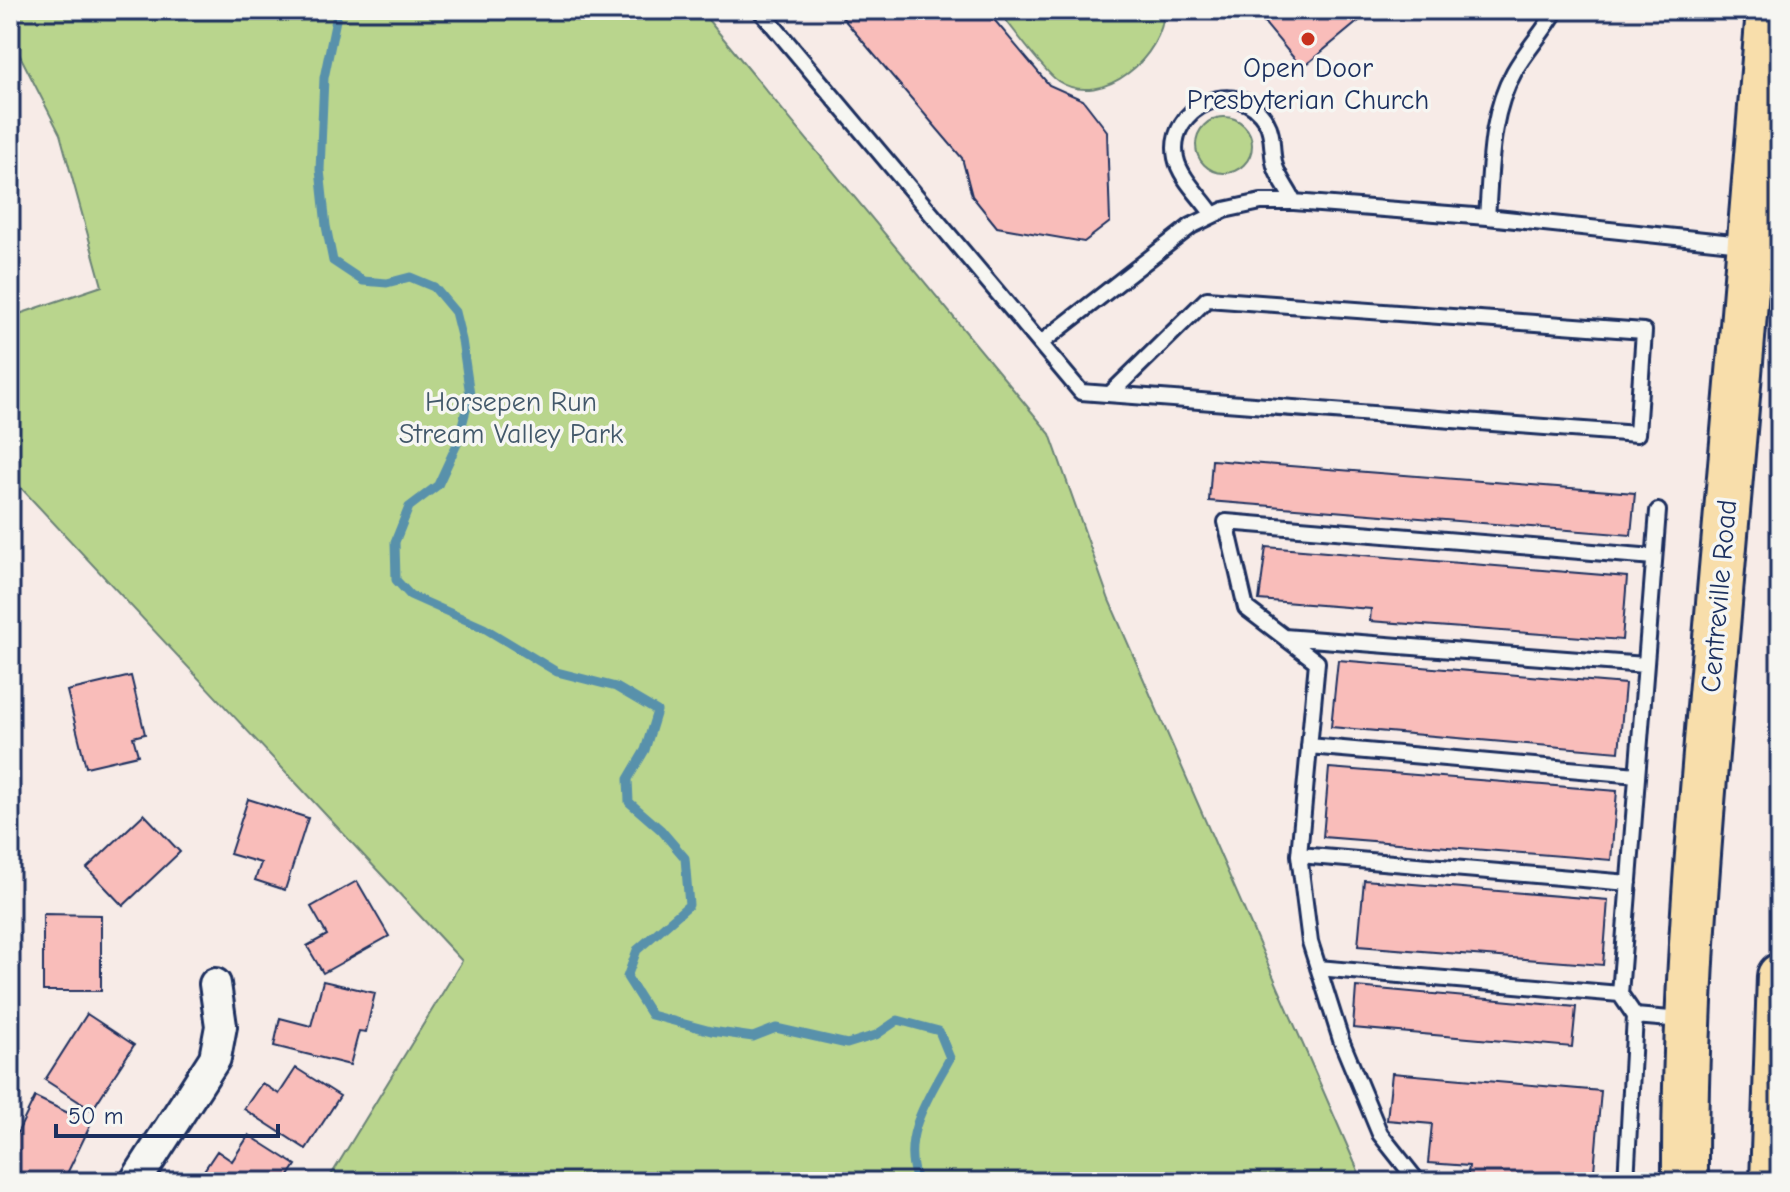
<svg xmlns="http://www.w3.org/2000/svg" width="1790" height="1192" viewBox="0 0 1790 1192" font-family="'Comic Neue',sans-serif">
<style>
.green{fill:#b9d58d;stroke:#6a8276;stroke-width:2}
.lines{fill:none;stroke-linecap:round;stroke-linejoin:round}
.stream{stroke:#5991ab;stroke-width:9}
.building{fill:#f9bdba;stroke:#1b2f5e;stroke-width:2}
.service-casing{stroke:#1b2f5e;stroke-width:20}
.minor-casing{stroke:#1b2f5e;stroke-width:36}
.primary-casing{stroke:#1b2f5e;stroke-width:50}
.service{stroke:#f6f6f2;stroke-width:14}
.minor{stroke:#f6f6f2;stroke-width:30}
.primary{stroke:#f8deab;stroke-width:44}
.poi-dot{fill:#c8321e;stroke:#f6f6f2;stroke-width:3}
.labels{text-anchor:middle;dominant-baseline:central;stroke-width:7;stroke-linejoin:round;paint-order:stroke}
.poi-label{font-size:28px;fill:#1b2f5e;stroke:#f6f6f2}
.park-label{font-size:28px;fill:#42586a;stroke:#f6f6f2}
.street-label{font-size:28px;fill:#1b2f5e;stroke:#f6f6f2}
</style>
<rect width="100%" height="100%" fill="#f7ebe7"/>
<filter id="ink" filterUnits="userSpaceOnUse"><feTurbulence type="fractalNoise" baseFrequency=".0125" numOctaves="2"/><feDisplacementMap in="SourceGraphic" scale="16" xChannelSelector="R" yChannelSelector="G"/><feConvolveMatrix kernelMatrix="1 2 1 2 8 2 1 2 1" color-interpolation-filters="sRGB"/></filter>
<g filter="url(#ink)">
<path class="green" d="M10 10H700L1050 434 1109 600 1363 1182H327L462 961 10 476V317L102 286 60 134 10 36Z
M998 10H1164C1164 55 1103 110 1058 81 1044 72 1011 26 998 10Z
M1196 145a28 28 0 1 1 56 0a28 28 0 1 1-56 0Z"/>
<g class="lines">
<path class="stream" d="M338 10 324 78 320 170 326 226 333 261 363 281 387 283 410 277 434 287 455 312 462 340 470 395 457 444 438 485 409 507 395 542 396 580 410 595 484 628 557 672 616 687 657 711 645 750 628 779 629 802 661 830 685 858 689 905 637 950 627 977 651 1015 711 1031 753 1037 776 1028 847 1044 876 1035 898 1020 939 1031 950 1058C930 1095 898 1139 918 1182"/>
</g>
<path class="building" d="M836 10H986L1049 85 1083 100 1107 131 1110 222 1084 242 997 227 972 196 962 158Z
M1254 10H1372L1302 68Z
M1212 460 1635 493 1631 535 1209 501Z
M1266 547 1627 577 1622 640 1370 621 1371 609 1259 600Z
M1338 660 1625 684 1619 752 1331 727Z
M131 676 145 734 133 737 138 755 86 767 67 691Z
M1329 768 1617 791 1611 860 1323 837Z
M248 799 308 818 285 890 255 880 261 863 230 854Z
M144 814 180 852 123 906 87 868Z
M1364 880 1608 900 1603 965 1358 946Z
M357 881 389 936 323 973 307 946 327 935 311 907Z
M43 914 101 915V991H43Z
M323 981 375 993 366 1032 359 1031 350 1065 274 1046 280 1018 311 1026Z
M1356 987 1576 1007 1572 1047 1353 1028Z
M87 1014 134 1045 92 1110 45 1080Z
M296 1068 340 1096 306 1149 244 1109 262 1083 279 1094Z
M1392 1073 1601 1091 1593 1182H1467L1469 1166 1428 1163 1432 1124 1387 1120Z
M35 1097 91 1124 63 1182H39L10 1168V1148Z
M249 1135 296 1165 285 1182H205L199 1178 217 1151 232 1161Z"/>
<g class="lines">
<g class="service-casing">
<path id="service" d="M760 10 1081 392 1637 434 1644 331 1207 299 1110 394
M1213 215C1202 198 1180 178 1176 158 1166 107 1238 74 1266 121 1275 136 1270 154 1276 169 1280 180 1289 191 1294 202
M1487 217C1491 169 1489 116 1514 72 1526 50 1544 32 1556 10
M1041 343 1191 226 1224 210 1261 202H1294L1487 217 1780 248
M1284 637 1645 665
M1309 746 1637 775
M1299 855 1629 883
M1318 968 1620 994
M1635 1016 1682 1020
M1418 1182 1380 1134 1341 1040 1310 942 1299 855 1317 662 1246 608 1226 522 1654 557
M1626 1182 1635 1016 1620 994 1658 511"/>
</g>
<g class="minor-casing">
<path id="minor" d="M135 1182 215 1058 221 1026 215 984"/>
</g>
<g class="primary-casing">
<path id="primary" d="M1685 1182C1684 1000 1700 819 1716 638 1734 429 1753 219 1769 10
M1773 1182 1780 976"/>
</g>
<use href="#service" class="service"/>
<use href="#minor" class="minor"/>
<use href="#primary" class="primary"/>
</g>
</g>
<circle class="poi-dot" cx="1308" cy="39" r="8"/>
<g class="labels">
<g class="poi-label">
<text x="1308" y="68">Open Door<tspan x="1308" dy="32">Presbyterian Church</tspan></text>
</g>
<g class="park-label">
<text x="511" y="402">Horsepen Run<tspan x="511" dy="32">Stream Valley Park</tspan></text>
</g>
<g class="street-label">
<text transform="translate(1719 596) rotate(-85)">Centreville Road</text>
</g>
</g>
<rect width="1790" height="1192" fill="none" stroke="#f6f6f2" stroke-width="40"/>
<rect x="20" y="20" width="1750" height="1152" fill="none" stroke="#1b2f5e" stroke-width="3" filter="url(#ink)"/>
<path d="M56 1124v12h222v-12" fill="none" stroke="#1b2f5e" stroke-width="4"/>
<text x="68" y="1124" font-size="24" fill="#1b2f5e" stroke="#f6f6f2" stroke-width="6" paint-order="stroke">50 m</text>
</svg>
